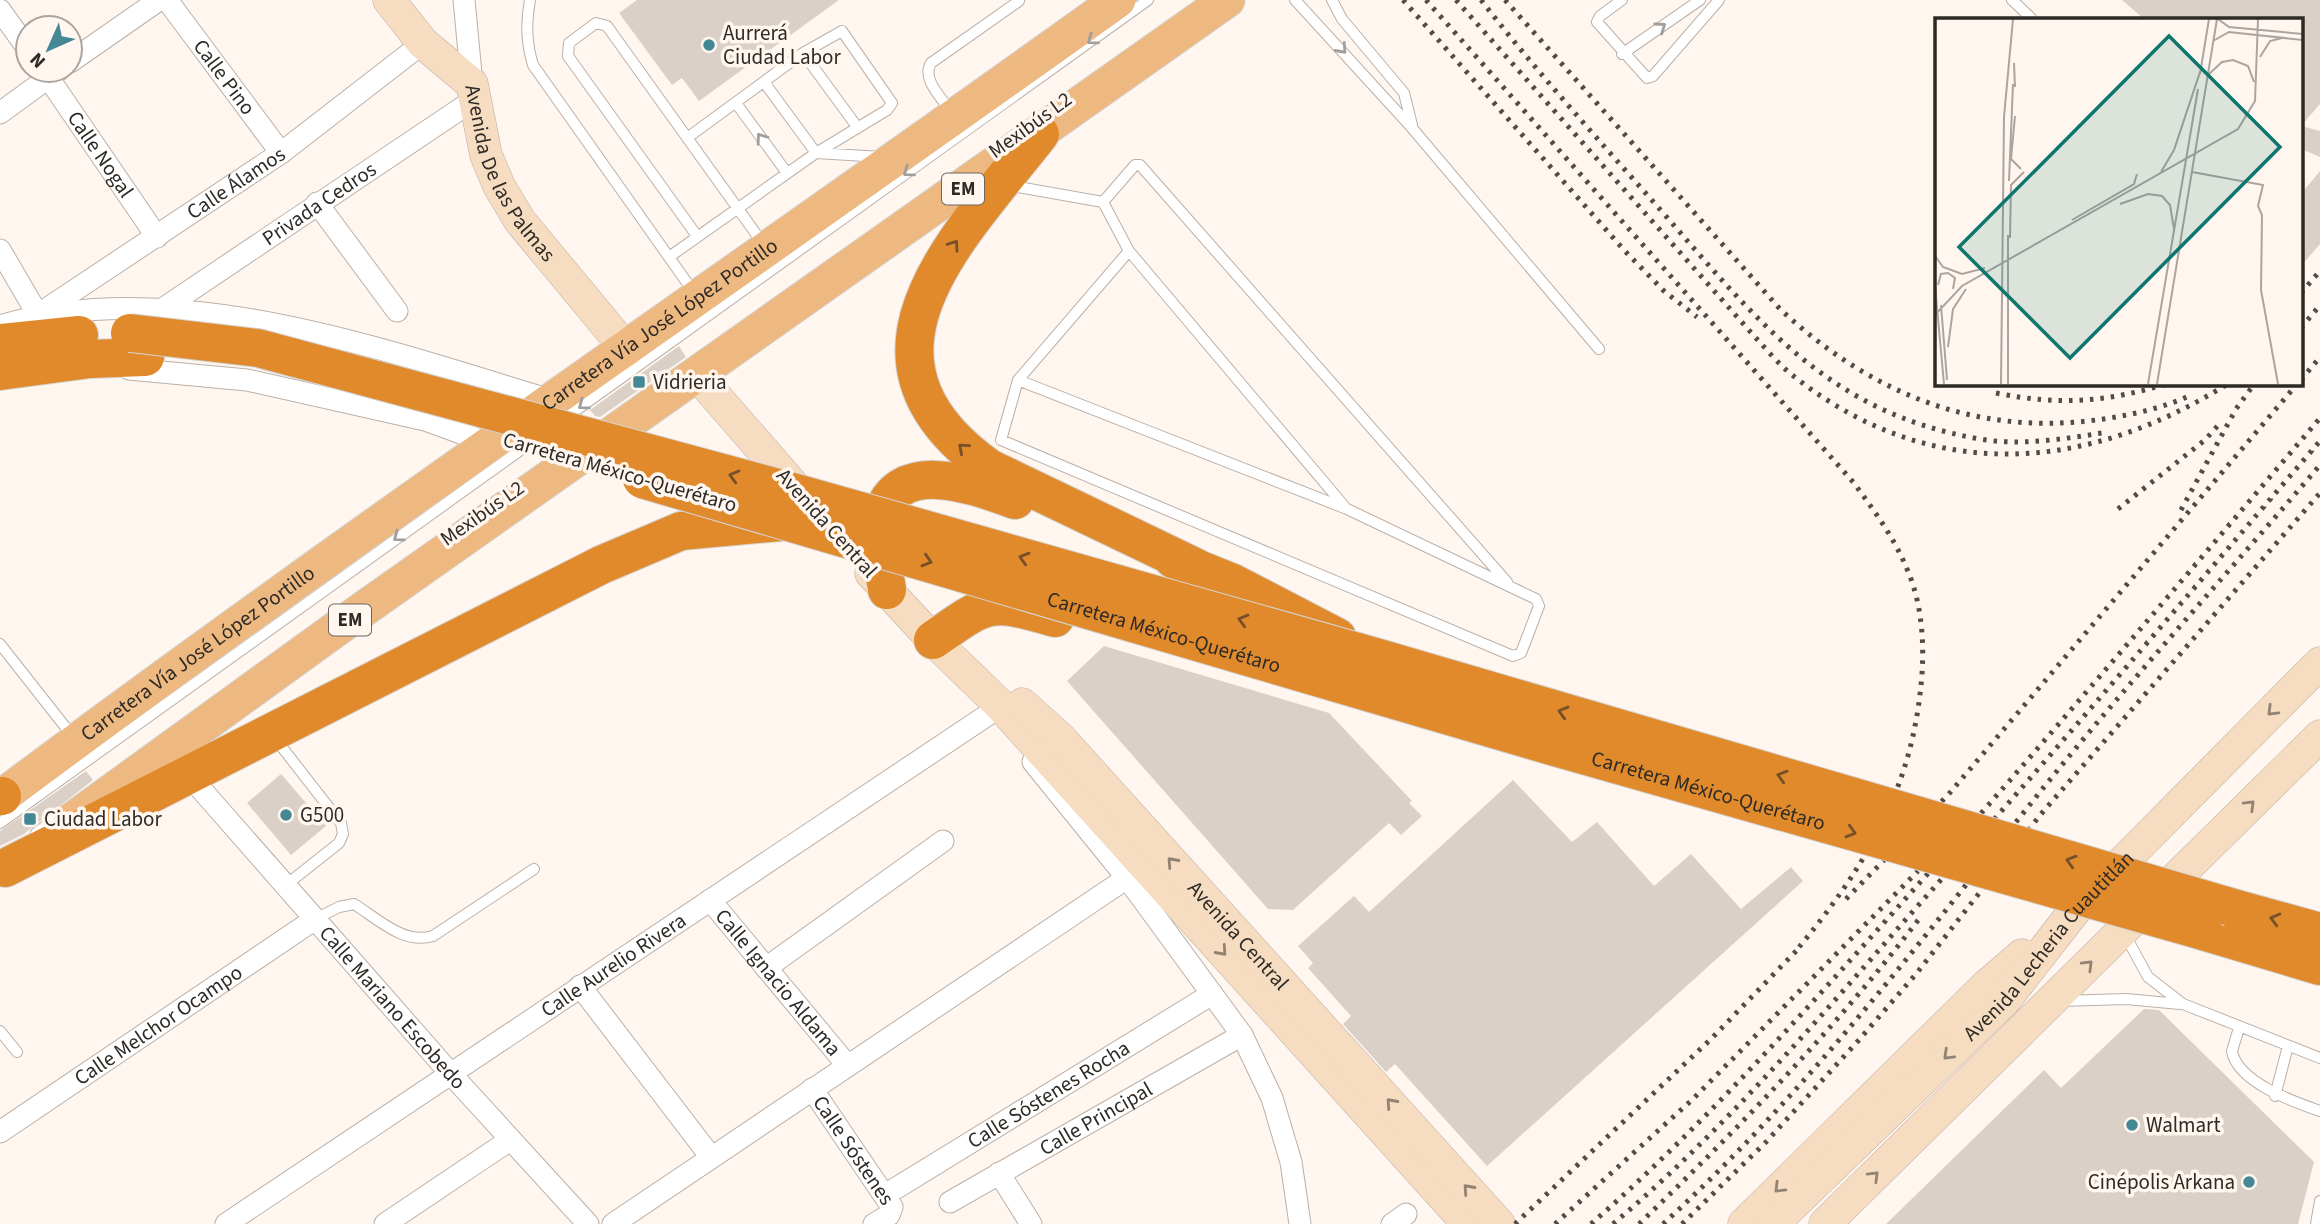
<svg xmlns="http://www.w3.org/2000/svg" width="2320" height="1224" viewBox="0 0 2320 1224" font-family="'Source Sans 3',sans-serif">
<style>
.building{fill:#dad0c7}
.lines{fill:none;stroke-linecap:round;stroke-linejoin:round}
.lane-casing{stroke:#bbb0a8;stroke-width:12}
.street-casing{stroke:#bbb0a8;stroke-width:23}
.secondary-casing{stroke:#bbb0a8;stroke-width:33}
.primary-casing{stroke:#d5d4d4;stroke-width:37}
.highway-casing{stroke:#d5d4d4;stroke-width:40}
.lane{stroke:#fff;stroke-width:10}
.street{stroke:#fff;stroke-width:21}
.secondary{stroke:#f6dcc0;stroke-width:32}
.primary{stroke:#edb980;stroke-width:35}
.highway{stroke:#e18a2c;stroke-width:38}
.rail{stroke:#514c48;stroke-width:5;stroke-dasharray:3.5 7;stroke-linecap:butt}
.highway-bridge-casing{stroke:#d5d4d4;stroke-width:40;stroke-linecap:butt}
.highway-bridge{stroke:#e18a2c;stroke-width:38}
.oneway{stroke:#a19f9d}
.oneway2{stroke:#765028}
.oneway3{stroke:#928373}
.poi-dot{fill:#448896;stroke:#fff6ef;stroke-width:2.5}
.labels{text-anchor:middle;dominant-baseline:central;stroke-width:7;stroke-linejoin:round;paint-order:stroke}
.shield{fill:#fff6ef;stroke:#6d6762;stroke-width:2}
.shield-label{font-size:19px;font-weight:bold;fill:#2e2a26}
.poi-label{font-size:21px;fill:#2e2a26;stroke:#fff6ef;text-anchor:start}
.street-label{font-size:21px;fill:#2e2a26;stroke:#fff6ef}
.inset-road{fill:none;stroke:#aba49f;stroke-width:2}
.view{fill:#0f766e;fill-opacity:0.15;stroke:#0f766e;stroke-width:3.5}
.inset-edge{fill:none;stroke:#2e2a26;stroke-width:3.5}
</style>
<rect width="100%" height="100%" fill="#fff6ef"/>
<path class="building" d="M637 0H839L699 101 682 78 672 85 619 13Z
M2122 0H2320V104L2301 126 2320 131V157L2301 149V19H2144Z
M2320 171V244L2301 266V194Z
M679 346 686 357 600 417 595 416 590 410Z
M1104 646 1329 713 1412 801 1409 803 1422 816 1401 835 1389 823 1293 910 1268 909 1067 681Z
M86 771 93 780 24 834 0 846V831Z
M281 774 326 826 291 855 247 803Z
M1513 780 1572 842 1597 822 1654 886 1691 854 1741 909 1791 867 1803 881 1487 1166 1395 1064 1386 1072 1343 1024 1351 1016 1308 968 1313 963 1298 946 1354 896 1369 912Z
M2144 1009 2159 1010 2314 1162 2298 1224H1886L2044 1070 2061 1088Z"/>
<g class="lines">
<g class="lane-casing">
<path id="lane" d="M530 0C526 24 526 42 533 65L695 294
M1295 0 1412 128 1599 349
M1332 0 1342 19 1404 93 1412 125
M1622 0 1600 16 1597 22 1647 78 1653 76 1719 0
M2012 0 2032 19
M803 53 858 128
M1622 54 1700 0
M764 82 816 153 882 157
M736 103 787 173
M951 112C942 98 921 79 931 63L1019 1
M1007 185 1103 202 1129 251 1018 380 1001 440 1513 656 1521 653 1539 606 1536 599 1347 509 1018 380
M1103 202 1135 165H1140L1507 582
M697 236 568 56 569 43 596 23 607 26 764 245
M1129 251 1345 507
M669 257 816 153 887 110 892 103 842 31 803 53 687 138
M561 421 1148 0
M0 644 74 738
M281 746 341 823 343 834 339 843 286 885
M0 823 543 434
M36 833 66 811
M315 919 339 907 354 904C378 919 404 945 433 936L534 869
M2124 933 2148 977 2183 1004 2320 1058
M2060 1001 2126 999 2180 1004
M2239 1028 2232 1051C2237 1082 2294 1102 2320 1111
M0 1031 17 1052
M2275 1096 2288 1046
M2316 1224 2320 1201"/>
</g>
<g class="street-casing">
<g id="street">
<path id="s1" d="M167 0 281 153"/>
<path d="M464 0 472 84"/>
<path d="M0 10 28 49"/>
<path d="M70 62 159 0"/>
<path id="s2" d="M43 70 157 237"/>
<path d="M0 113 59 70"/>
<path d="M317 203 397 311"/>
<path d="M0 250 45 327"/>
<path id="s3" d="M164 308 475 99"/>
<path id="s4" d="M42 312 281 153 423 43"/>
<path d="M0 326C171 273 388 351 553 401"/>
<path d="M129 369 247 380 425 420 491 444"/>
<path d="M1033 762 1127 878 1242 1035 1272 1098 1291 1162 1300 1224"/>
<path id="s5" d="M200 788 450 1073 588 1224"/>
<path id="s6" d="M710 900 847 1065"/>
<path d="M766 968 943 841"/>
<path d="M580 986 711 1157"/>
<path id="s7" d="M812 1089 892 1207 889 1215 874 1224"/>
<path id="s8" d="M0 1132 315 919"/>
<path d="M999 1173 1031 1224"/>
<path id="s9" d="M885 1195 1212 994"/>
<path id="s10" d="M950 1202 1242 1035"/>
<path id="s11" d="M226 1224 1001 706 1006 716"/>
<path d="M385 1224 510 1140"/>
<path d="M613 1224 1127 878"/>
<path d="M1392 1224 1406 1214"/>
</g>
</g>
<g class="secondary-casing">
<g id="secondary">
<path id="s12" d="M389 0 423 43 472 84 486 155 499 186 520 221 627 350"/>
<path d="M698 376 806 500"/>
<path d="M871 573 933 640 1001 706 1468 1224"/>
<path id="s13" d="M1022 704 1060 738 1499 1224"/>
<path d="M1744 1224 1986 986 2022 955"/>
<path id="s14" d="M1773 1224 2005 1000 2076 909 2320 663"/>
<path d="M1825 1224 2320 736"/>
</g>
</g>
<g class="primary-casing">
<g id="primary">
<path id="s15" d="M0 798C367 524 746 267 1118 0"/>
<path d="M71 821 365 608 1227 0"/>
</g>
</g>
<g class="highway-casing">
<path id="highway" d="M1040 134C957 240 833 357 989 468L1197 568
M0 343 79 335
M0 371 90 359 145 357
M1173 559 1233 583 1337 637
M887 590C884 568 877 542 881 520 894 454 976 486 1015 500
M933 640C988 601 989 599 1055 618
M0 796H2
M5 868 601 565 681 531 781 522
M2230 907 2320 932
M2203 931 2320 966"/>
</g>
<use href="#lane" class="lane"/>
<use href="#street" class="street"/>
<use href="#secondary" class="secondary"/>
<use href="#primary" class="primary"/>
<use href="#highway" class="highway"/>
<path class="rail" d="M1403 0 1624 250 1664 291 1697 317
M1426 0 1854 483C1875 512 1896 540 1909 574 1924 611 1925 655 1920 694 1908 798 1860 874 1795 952
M1456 0 1755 337C1768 351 1781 367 1796 378 1933 485 2088 472 2229 383
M1481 0C1536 71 1597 138 1657 206 1754 316 1825 413 1980 439 2019 446 2063 439 2102 433
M1505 0 1780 309C1869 392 1973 436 2096 420 2127 416 2160 409 2189 396
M2301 293 2320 271
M2301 328 2320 305
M2301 380 2320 357
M1996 393C2061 406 2107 402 2170 383
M2118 509 2205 440 2222 421
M2181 510 2236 409 2255 383
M1846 899 1948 795 2298 383
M1515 1224 1711 1039 1800 947
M1555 1224 1693 1099 1918 871
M1591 1224C1712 1118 1817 997 1924 878 2058 727 2189 572 2320 418
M1613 1224C1721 1133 1814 1024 1907 918 2047 761 2183 601 2320 441
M1639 1224C1740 1127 1838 1026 1922 915
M1663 1224C1800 1099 1913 951 2028 807 2121 690 2223 579 2320 465
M1682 1224 1766 1142 1858 1041 1916 974 2041 814 2320 493"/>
<g class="highway-bridge-casing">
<g id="highway-bridge">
<path d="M130 333 258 348 793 492 1379 658 2230 907"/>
<path id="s16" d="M642 479 1548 745 2203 931"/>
</g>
</g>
<use href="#highway-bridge" class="highway-bridge"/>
</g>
<defs><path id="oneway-chevron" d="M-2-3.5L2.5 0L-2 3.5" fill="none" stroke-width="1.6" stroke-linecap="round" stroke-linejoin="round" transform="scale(1.75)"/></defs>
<g class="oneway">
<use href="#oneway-chevron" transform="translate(1661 27) rotate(-35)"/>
<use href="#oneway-chevron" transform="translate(1092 40) rotate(144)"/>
<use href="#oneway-chevron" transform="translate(1342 49) rotate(48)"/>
<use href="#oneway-chevron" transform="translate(761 138) rotate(-126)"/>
<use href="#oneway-chevron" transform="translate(908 172) rotate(144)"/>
<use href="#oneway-chevron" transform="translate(583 405) rotate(144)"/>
<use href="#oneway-chevron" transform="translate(398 537) rotate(144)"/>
</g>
<g class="oneway2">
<use href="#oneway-chevron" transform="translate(954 245) rotate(-55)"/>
<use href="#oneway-chevron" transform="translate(963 448) rotate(-139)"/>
<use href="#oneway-chevron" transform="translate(734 476) rotate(-165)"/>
<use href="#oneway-chevron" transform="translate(1024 558) rotate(-164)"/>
<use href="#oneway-chevron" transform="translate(927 561) rotate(17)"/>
<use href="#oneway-chevron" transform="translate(1243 620) rotate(-164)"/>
<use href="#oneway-chevron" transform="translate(1563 712) rotate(-164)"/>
<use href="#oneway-chevron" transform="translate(1782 776) rotate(-164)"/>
<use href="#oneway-chevron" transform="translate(1851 832) rotate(16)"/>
<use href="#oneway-chevron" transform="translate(2071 861) rotate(-164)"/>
<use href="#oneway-chevron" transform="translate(2275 919) rotate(-165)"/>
</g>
<g class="oneway3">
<use href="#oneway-chevron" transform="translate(2272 711) rotate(135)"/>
<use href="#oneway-chevron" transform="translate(2250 805) rotate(-45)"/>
<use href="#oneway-chevron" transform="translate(1172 862) rotate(-132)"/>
<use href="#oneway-chevron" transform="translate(1222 951) rotate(48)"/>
<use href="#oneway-chevron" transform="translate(2088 965) rotate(-45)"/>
<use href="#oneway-chevron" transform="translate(1948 1055) rotate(136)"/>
<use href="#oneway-chevron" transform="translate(1391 1103) rotate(-132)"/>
<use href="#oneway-chevron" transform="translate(1874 1176) rotate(-45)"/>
<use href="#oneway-chevron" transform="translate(1779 1188) rotate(135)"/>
<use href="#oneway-chevron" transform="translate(1468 1189) rotate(-132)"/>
</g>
<g class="poi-dot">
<circle cx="709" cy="45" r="7"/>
<rect x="632" y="375" width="14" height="14" rx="3.5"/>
<circle cx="286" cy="815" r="7"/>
<rect x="23" y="812" width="14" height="14" rx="3.5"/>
<circle cx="2132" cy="1125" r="7"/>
<circle cx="2249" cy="1182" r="7"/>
</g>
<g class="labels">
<g class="shield">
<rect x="942" y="173.5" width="42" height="31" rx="5"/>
<rect x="329" y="604.5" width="42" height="31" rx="5"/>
</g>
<g class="shield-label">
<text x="963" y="189">EM</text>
<text x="350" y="620">EM</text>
</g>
<g class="poi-label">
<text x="723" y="33">Aurrerá<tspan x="723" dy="24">Ciudad Labor</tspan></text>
<text x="653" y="382">Vidrieria</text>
<text x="300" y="815">G500</text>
<text x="44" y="819">Ciudad Labor</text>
<text x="2146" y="1125">Walmart</text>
<text x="2235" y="1182" text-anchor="end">Cinépolis Arkana</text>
</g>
<g class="street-label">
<text stroke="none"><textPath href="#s1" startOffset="96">Calle Pino</textPath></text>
<text transform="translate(1030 125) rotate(-36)">Mexibús L2</text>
<text stroke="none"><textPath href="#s2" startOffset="102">Calle Nogal</textPath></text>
<text stroke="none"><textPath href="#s12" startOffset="217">Avenida De las Palmas</textPath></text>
<text stroke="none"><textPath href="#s4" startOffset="233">Calle Álamos</textPath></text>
<text stroke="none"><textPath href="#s3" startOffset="187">Privada Cedros</textPath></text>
<text stroke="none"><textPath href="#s15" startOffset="812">Carretera Vía José López Portillo</textPath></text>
<text transform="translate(620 472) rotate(16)">Carretera México-Querétaro</text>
<text transform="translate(482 513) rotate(-35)">Mexibús L2</text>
<text transform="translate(827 523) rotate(48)">Avenida Central</text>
<text stroke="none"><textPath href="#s16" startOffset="544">Carretera México-Querétaro</textPath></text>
<text stroke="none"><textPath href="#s15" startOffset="245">Carretera Vía José López Portillo</textPath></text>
<text stroke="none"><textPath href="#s16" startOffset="1111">Carretera México-Querétaro</textPath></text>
<text stroke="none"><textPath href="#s13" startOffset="317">Avenida Central</textPath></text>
<text stroke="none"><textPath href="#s14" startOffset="392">Avenida Lecheria Cuautitlán</textPath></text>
<text stroke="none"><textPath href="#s11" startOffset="466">Calle Aurelio Rivera</textPath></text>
<text stroke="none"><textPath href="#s6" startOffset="107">Calle Ignacio Aldama</textPath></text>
<text stroke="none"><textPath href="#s5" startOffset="292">Calle Mariano Escobedo</textPath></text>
<text stroke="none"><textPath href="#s8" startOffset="191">Calle Melchor Ocampo</textPath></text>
<text stroke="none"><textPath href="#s9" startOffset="192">Calle Sóstenes Rocha</textPath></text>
<text stroke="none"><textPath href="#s10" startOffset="168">Calle Principal</textPath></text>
<text stroke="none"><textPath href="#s7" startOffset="74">Calle Sóstenes</textPath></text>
</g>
</g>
<g transform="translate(1935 18)">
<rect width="368" height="368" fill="#fff6ef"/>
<path class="inset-road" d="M283 1 294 9 368 16M278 23 294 14 368 22M325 39 335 23 347 20M79 45 80 69M265 56 274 1M273 57 287 44 298 42 313 48 319 64M80 98 76 141 86 151M226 154 239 132 266 51M257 154 328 167 323 188 327 197 326 272 343 366M74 163 78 66M185 186 213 176 227 178 235 187 239 211M137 202 199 166 202 156M73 217V366M75 220 76 167 89 154M0 238 8 249 27 256 50 250M3 267 6 256 13 255 20 260 18 271M0 268 9 366M6 287 12 362M0 297 27 268 303 111 320 83 323 1M13 329 18 291 31 271M0 338V362M66 366 69 99 78 1M213 366 263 71M222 366 282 1"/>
<path class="view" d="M234 18 345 129 135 340 24 229Z"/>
<rect width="368" height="368" class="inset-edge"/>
</g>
<g transform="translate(49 49) rotate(225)"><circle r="33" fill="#fff6ef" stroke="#aba49f" stroke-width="2"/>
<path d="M0-5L12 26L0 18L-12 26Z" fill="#448896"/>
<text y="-10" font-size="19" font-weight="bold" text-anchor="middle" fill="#2e2a26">N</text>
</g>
</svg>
